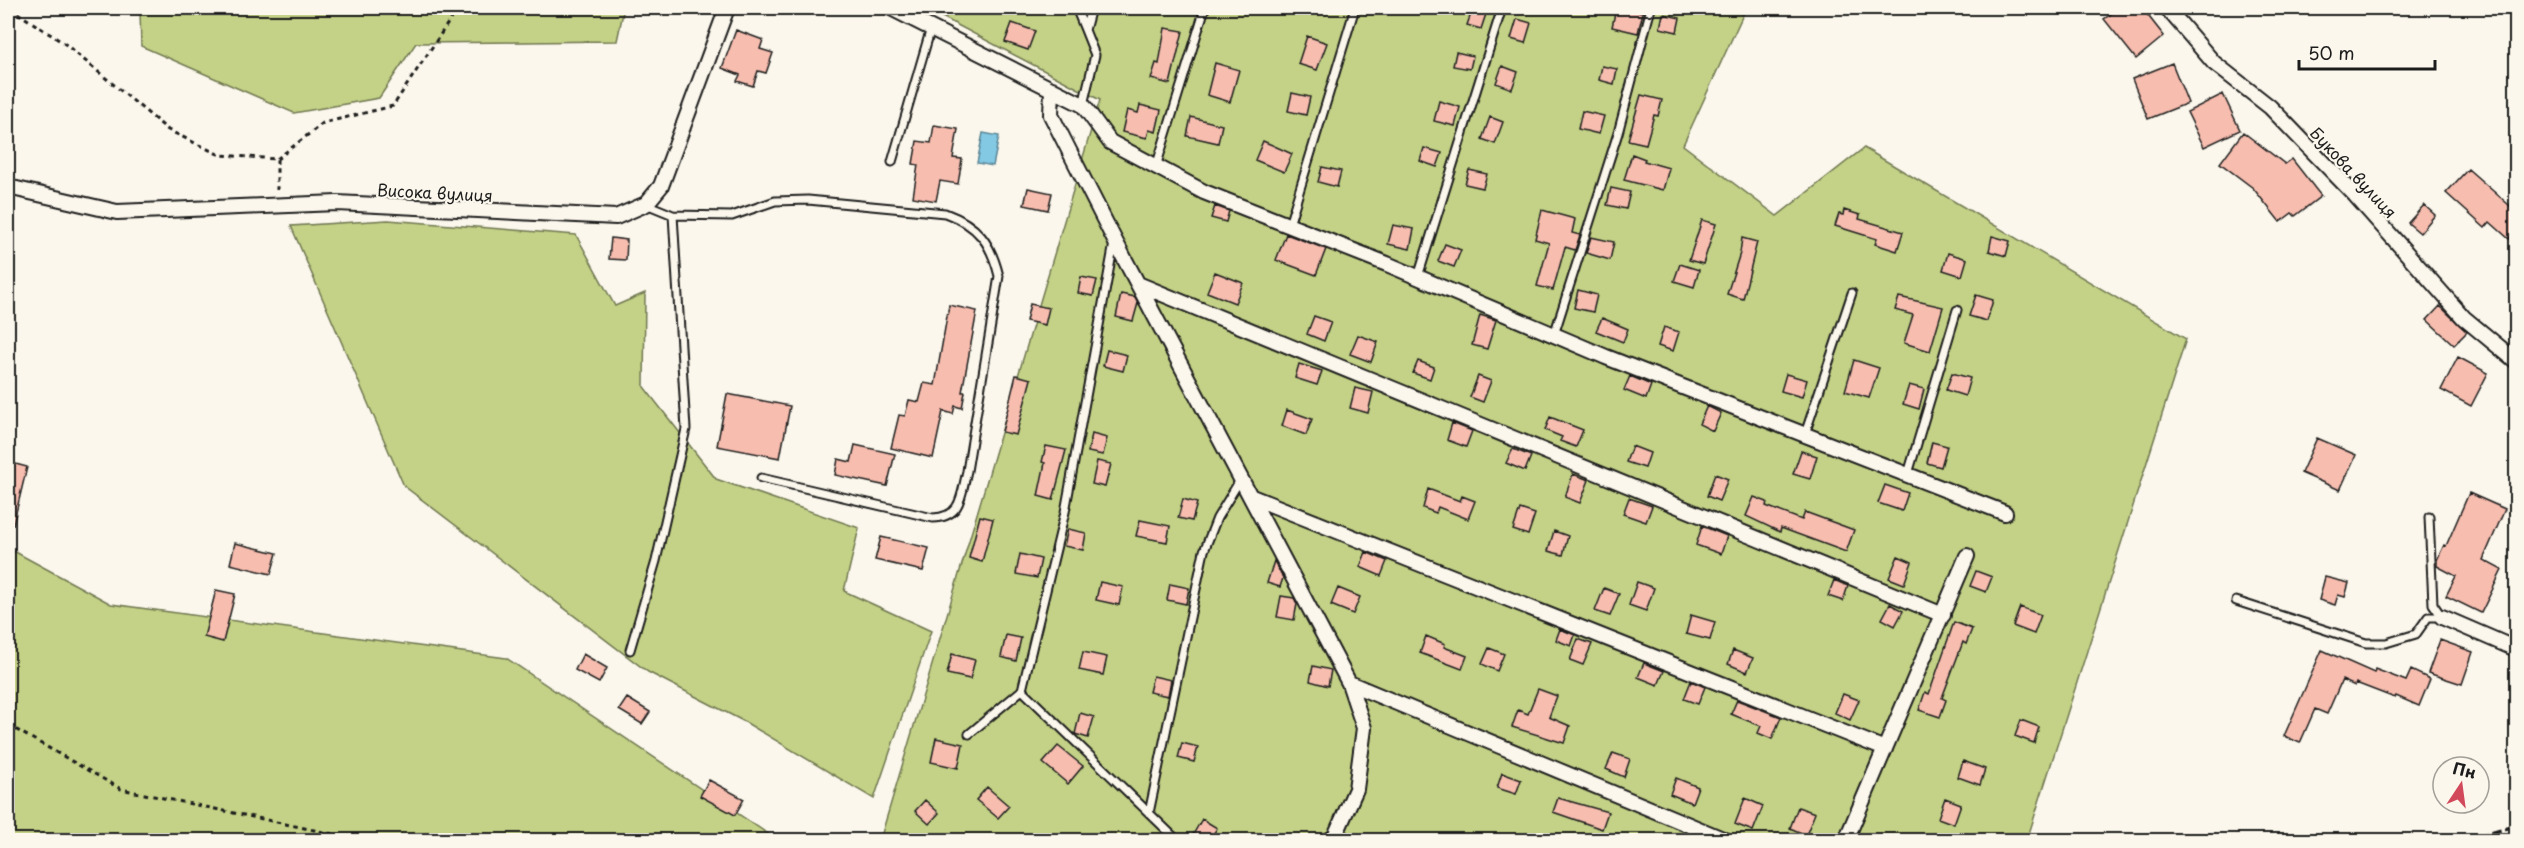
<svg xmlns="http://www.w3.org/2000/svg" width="2524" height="848" viewBox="0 0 2524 848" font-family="'Playpen Sans',sans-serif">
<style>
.green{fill:#c3d286;stroke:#707751;stroke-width:1.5}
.water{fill:#83c9e4;stroke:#5a8494;stroke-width:1.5}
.building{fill:#f7bdaf;stroke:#1c1c1c;stroke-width:1.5}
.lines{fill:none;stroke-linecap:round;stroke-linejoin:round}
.lane-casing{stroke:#1c1c1c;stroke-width:11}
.street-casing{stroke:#1c1c1c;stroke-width:18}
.path{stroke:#1c1c1c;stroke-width:3;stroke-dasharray:4.5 4.5;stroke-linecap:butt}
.lane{stroke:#fbf7ec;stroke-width:7}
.street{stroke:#fbf7ec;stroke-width:14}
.rail{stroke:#1c1c1c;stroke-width:4.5;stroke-dasharray:9 4.5;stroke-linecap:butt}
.labels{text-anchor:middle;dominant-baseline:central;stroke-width:4.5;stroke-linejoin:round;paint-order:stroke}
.street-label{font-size:16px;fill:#1c1c1c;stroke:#fbf7ec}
</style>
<rect width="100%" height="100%" fill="#fbf7ec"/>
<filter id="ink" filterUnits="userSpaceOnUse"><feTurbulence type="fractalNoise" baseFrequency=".0167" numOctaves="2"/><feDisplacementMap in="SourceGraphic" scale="12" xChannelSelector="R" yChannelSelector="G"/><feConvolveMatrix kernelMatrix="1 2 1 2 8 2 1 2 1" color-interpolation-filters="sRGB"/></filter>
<g filter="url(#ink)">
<path class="green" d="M138 8H624L617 41 416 43 379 98 294 113 141 46 140 11Z
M925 8H1746L1683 145 1777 216 1864 148 2186 339 2027 840H880L1100 100Z
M388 220 576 235 615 306 645 293 644 387 716 479 859 528 844 591 931 631 874 799 745 722 648 672 404 486 291 226Z
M8 548 111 604 506 658 777 840H8Z"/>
<path class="water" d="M983 133 999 136 993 166 977 163Z"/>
<path class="building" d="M1473 8 1487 11 1481 29 1467 25Z
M1616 8 1643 12 1638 33 1612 27Z
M2120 8H2142L2164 36 2136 59 2104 19Z
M1663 14 1680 18 1677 32 1660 28Z
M1517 19 1531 23 1525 43 1511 39Z
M1012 23 1035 31 1028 50 1005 42Z
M1165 28 1183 31 1170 84 1151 79 1156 63 1159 64Z
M736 30 763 40 760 49 773 53 766 73 758 71 753 86 737 81 740 75 722 68Z
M1307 36 1327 43 1317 70 1298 64Z
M1456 52 1473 56 1470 69 1453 66Z
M1215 63 1239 70 1230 102 1207 95Z
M2172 63 2188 103 2148 119 2132 79Z
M1502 66 1518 72 1512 89 1496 83Z
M1602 66 1617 69 1614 84 1599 80Z
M1292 93 1310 97 1306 115 1288 111Z
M2223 94 2240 130 2204 147 2187 112Z
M1641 95 1662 100 1658 116 1654 115 1646 144 1628 140Z
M1439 101 1460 107 1455 126 1434 121Z
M1140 105 1161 110 1156 132 1149 130 1147 138 1122 132 1127 110 1138 113Z
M1582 111 1604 116 1599 134 1578 129Z
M1191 117 1222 125 1218 143 1187 136Z
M1490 117 1503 122 1495 144 1482 139Z
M934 125 958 129 953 158 962 159 958 184 940 181 936 201 913 197 918 165 913 164 917 141 931 143Z
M2243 132 2285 164 2292 159 2321 196 2295 216 2292 213 2280 222 2253 188 2220 163Z
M1263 141 1292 154 1284 172 1255 160Z
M1424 148 1442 153 1437 167 1420 161Z
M1632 154 1645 159 1644 161 1669 168 1663 190 1624 180Z
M1322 167 1341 171 1337 187 1318 182Z
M2468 169 2517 212V230L2509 239 2490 222 2485 228 2446 193Z
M1469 170 1487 174 1483 188 1465 184Z
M1028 188 1052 193 1048 210 1024 205Z
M1611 188 1630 192 1626 209 1607 205Z
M2424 205 2435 215 2420 233 2408 223Z
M1215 206 1229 211 1226 222 1211 218Z
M1542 210 1575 219 1572 233 1580 235 1575 250 1565 247 1553 290 1537 286 1549 243 1535 239Z
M1844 210 1860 215 1859 219 1903 232 1897 251 1875 244 1877 239 1835 226 1839 214 1843 215Z
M1702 220 1716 224 1703 264 1689 260Z
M1393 225 1414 229 1410 249 1388 244Z
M1286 234 1326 249 1316 275 1276 260Z
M1992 236 2010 241 2006 256 1989 251Z
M1591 237 1614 242 1610 260 1586 253Z
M611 238 627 240 626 260 609 259Z
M1742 238 1757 242 1743 299 1727 294 1740 253Z
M1445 244 1461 250 1454 267 1438 261Z
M1948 253 1967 259 1962 276 1943 270Z
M1680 264 1699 270 1694 287 1674 281Z
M1215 272 1243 283 1235 303 1207 292Z
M1081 277 1097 280 1093 296 1078 293Z
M1578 290 1597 295 1593 312 1574 308Z
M1121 294 1135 297 1138 303 1133 321 1116 317Z
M1976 295 1993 300 1987 321 1969 316Z
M1899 297 1943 307 1930 351 1904 343 1913 315 1895 310Z
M1030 304 1049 308 1045 325 1026 321Z
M949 305 977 311 962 392H965L962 408 955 406 953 414 943 411 933 458 891 448 899 415 905 416 909 400 919 402 924 383 935 385Z
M2440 306 2467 332 2454 345 2427 320Z
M1480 315 1496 320 1487 349 1472 345Z
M1314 316 1331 322 1324 341 1307 334Z
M1602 318 1628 329 1623 342 1596 331Z
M1664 327 1679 332 1673 351 1658 346Z
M1358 335 1378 342 1371 362 1350 354Z
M1107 350 1127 355 1123 371 1103 366Z
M2458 357 2488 373 2471 406 2441 390Z
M1854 360 1879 368 1869 398 1845 391Z
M1418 361 1434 367 1430 379 1413 373Z
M1299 364 1322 371 1317 385 1295 378Z
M1952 373 1970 378 1965 396 1946 390Z
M1786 374 1807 380 1802 397 1781 391Z
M1016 375 1031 379 1016 435 1002 432Z
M1478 376 1491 381 1483 402 1470 397Z
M1630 376 1651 385 1646 399 1624 390Z
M1909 385 1924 389 1919 409 1903 404Z
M1355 388 1373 392 1368 413 1350 408Z
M727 394 790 406 780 458 717 446Z
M1707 406 1721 413 1713 431 1699 424Z
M1287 410 1312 419 1306 435 1282 426Z
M1550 417 1583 430 1576 447 1560 441 1562 437 1545 430Z
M1452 423 1472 431 1466 447 1447 440Z
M1092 434 1107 438 1103 455 1088 452Z
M2317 438 2356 455 2340 490 2301 473Z
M1932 442 1947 446 1941 467 1927 463Z
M855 445 895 454 887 486 835 475 838 459 851 462Z
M1046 446 1066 450 1053 500 1038 496 1045 463 1042 462Z
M1632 446 1650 453 1645 468 1626 462Z
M1513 449 1531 456 1525 471 1506 463Z
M1801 451 1817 456 1810 479 1793 474Z
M1097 461 1111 464 1105 487 1092 484Z
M8 462 27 467 13 525H8Z
M1573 474 1589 480 1580 503 1565 497Z
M1715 474 1728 479 1719 501 1707 496Z
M1885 485 1908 493 1902 511 1878 503Z
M1428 489 1460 501 1462 496 1475 501 1468 519 1438 507 1436 513 1423 508Z
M2469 493 2505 509 2483 560 2502 570 2481 613 2446 596 2456 576 2437 566V560L2444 545 2446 546Z
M1754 497 1767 502 1766 506 1802 520 1805 512 1854 530 1846 552 1781 528 1780 532 1746 516Z
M1629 498 1652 506 1646 522 1623 514Z
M1183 499 1197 503 1192 521 1178 518Z
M1520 509 1535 514 1528 535 1513 530Z
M980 516 993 519 982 562 969 558Z
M1140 520 1170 526 1167 542 1136 536Z
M1702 526 1727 536 1721 554 1696 545Z
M1068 529 1086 533 1083 550 1064 546Z
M1554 531 1568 536 1563 555 1548 551Z
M881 537 929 548 923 571 875 560Z
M235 543 277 553 271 574 230 564Z
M1366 552 1387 561 1381 576 1360 567Z
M1020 554 1041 559 1037 578 1016 574Z
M1898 556 1912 562 1904 584 1889 578Z
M1274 561 1283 578 1280 587 1267 583Z
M1976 571 1992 577 1986 592 1970 586Z
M2325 577 2349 583 2345 597 2338 595 2335 605 2319 600Z
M1834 580 1848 586 1843 601 1828 596Z
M1100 582 1123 587 1119 605 1096 600Z
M1637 582 1654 588 1646 611 1629 605Z
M1170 584 1189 588 1186 604 1167 600Z
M1338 588 1360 597 1353 614 1331 605Z
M1604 588 1619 594 1610 616 1595 611Z
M216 590 235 594 223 642 204 637Z
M1281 596 1294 598 1297 604 1294 620 1277 617Z
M1890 604 1903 611 1895 626 1882 619Z
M2020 607 2041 615 2034 634 2013 626Z
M1691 615 1715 622 1710 640 1686 634Z
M1954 622 1972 629 1966 644 1963 642 1942 698 1946 700 1940 717 1919 710 1925 692 1929 694Z
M1560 629 1575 635 1571 646 1556 640Z
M1006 635 1021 638 1016 661 1001 657Z
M1426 636 1445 644 1444 647 1467 656 1462 669 1420 653Z
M1578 639 1592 644 1583 665 1570 660Z
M2440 640 2473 652 2462 684 2428 673Z
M1489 648 1504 654 1497 671 1482 664Z
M1733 650 1753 658 1747 672 1728 664Z
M2322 650 2374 673 2375 669 2406 681 2411 670 2430 679 2419 706 2396 696 2395 698 2356 683 2355 686 2342 680 2327 714 2315 709 2300 743 2284 736Z
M1083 652 1107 657 1103 675 1079 670Z
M583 654 607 668 599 683 575 670Z
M952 654 975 660 970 679 947 674Z
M1644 663 1664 671 1658 685 1638 677Z
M1313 666 1331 670 1328 686 1310 681Z
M1153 676 1171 680 1168 696 1149 692Z
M1691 681 1705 687 1698 704 1684 699Z
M1538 689 1557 696 1549 717 1570 726 1564 743 1512 727 1518 710 1528 714Z
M1843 694 1859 700 1850 720 1835 713Z
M627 698 650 712 642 724 619 710Z
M1737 700 1781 717 1772 739 1758 733 1761 726 1731 714Z
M1080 713 1094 717 1088 738 1075 734Z
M2021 720 2039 727 2034 743 2015 736Z
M936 738 963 744 958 768 931 762Z
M1182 743 1198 747 1194 762 1178 758Z
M1058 746 1083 766 1068 784 1043 763Z
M1613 753 1630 759 1624 777 1606 769Z
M1963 761 1985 769 1980 785 1958 777Z
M1502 773 1521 780 1516 794 1497 788Z
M1676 778 1698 787 1692 803 1670 794Z
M709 780 744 799 735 815 700 796Z
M987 787 1009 806 998 818 976 800Z
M1558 798 1608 812 1602 829 1553 812Z
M1745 798 1763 806 1753 831 1735 824Z
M1945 798 1961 804 1954 824 1938 818Z
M925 800 939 813 929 824 915 811Z
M1798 807 1815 813 1806 835 1790 828Z
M1202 819 1217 828 1210 840H1190Z"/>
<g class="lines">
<g class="lane-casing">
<path id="lane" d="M1076 8 1085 30
M1083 105 1095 55 1085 30 1091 8
M892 162 931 28
M1156 167 1205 8
M646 204 673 215
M1289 225 1355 8
M1418 277 1502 8
M1554 335 1618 133 1651 8
M1805 434 1852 293
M1908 474 1957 310
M2429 517 2433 604 2442 617
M2236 601 2366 643H2386L2416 634 2428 617H2442
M630 650 656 561 686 429 673 215 732 216 775 201 808 200 945 213C978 225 991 243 999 276L967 471C961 495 962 517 933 518L761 478
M1022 690 1177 840
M969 734 1022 690 1065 512 1114 243
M1149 813 1204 551 1217 518 1240 480"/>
</g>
<g class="street-casing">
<path id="street" d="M891 8 1083 105 1110 142 1204 192 1387 264 1606 357 2005 513
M2167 8 2214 63 2270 107 2355 195 2464 318 2516 361
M1052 89 1051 115 1115 241 1349 683 1364 728 1356 789 1335 836 1330 840
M8 187 117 212 337 203 616 217 646 204 661 186 727 8
M1138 284 1943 615
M1252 497 1885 749
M2442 617 2516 649
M1349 683 1725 840
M1846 840 1967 556"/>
</g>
<path class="path" d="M10 8 65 44 168 130 220 155 277 159V190
M277 159 323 123 393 106 458 8
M8 725 121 789 361 840"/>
<use href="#lane" class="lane"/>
<use href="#street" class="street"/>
<path class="rail" d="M2466 840 2516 825"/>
</g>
</g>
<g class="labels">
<g class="street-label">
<text transform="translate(2354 172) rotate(47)">Букова вулиця</text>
<text transform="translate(435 192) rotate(3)">Висока вулиця</text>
</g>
</g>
<rect width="2524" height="848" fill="none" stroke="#fbf7ec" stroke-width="30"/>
<rect x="15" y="15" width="2494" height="818" fill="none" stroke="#1c1c1c" stroke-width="2" filter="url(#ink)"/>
<g transform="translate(2461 785) rotate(13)"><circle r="28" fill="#fbf7ec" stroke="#a29f99" stroke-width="1.5"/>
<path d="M0-4.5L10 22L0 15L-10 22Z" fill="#d1495b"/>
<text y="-9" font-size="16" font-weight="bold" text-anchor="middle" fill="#1c1c1c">Пн</text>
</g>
<path d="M2299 60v9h136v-9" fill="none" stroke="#1c1c1c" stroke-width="3"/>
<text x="2308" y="60" font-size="18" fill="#1c1c1c" stroke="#fbf7ec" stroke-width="4.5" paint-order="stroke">50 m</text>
</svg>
